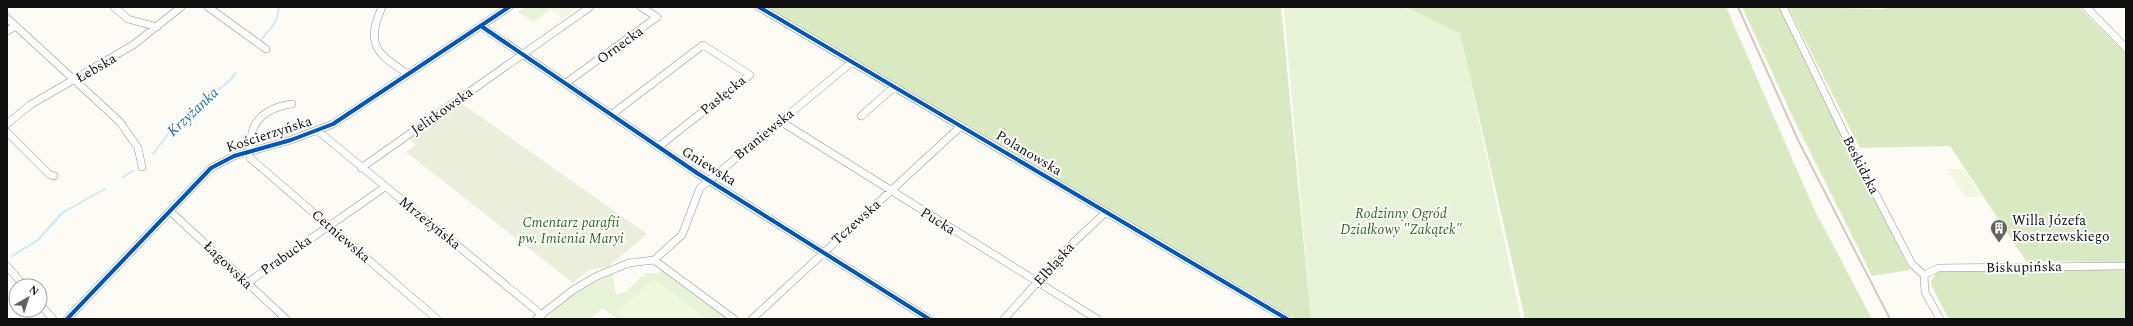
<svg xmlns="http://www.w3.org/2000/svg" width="2133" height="326" viewBox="0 0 2133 326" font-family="Spectral,serif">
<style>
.green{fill:#e8f2d6}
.forest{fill:#d9eac3}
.cemetery{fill:#eaeeda}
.pitch{fill:#f1f6df}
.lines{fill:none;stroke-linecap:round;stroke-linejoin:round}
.stream{stroke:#ccebf7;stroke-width:2}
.street-casing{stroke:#969694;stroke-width:8}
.street{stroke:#fffefe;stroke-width:7}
.rail{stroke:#d9c5c7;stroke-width:2}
.cycleway-casing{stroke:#fff;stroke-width:6}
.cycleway{stroke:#0057b8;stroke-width:4}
.labels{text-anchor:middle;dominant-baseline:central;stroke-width:4;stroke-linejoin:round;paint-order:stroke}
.street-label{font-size:14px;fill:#101010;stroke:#fff}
.park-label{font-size:14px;font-style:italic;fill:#346a1e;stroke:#fff}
.poi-label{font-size:14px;fill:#101010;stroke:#fff;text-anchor:start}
.water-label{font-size:15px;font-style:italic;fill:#1672a5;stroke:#fff}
</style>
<rect width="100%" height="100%" fill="#fcfbf6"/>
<path class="green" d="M525 7H545L550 10 533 22 518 12Z
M1284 7H1403L1460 32 1521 319H1311Z
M662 269 729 319H617L603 308 590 319H549C550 305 600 279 613 274L616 296 618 294 625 292 646 273H658Z"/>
<path class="forest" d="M763 7H1281L1311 319H1296Z
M1405 7H1726L1814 209 1872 319H1525L1460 33Z
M1742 7H1779L1910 270 1872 276 1795 122Z
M1788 7 1885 9 1884 7H2079L2126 54V262L2026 261 1950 146 1860 148Z
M2126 269V319H1949L1932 287 1931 282 1937 271Z"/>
<path class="cemetery" d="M461 103 647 234 608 267 589 270 573 283 406 152 416 145 409 139Z"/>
<path class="pitch" d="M546 7H579L563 18Z
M1947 169H1964L1982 197H1965Z
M654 280 706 319H625L616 312Z"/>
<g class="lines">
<path class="stream" d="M262 39 276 21 279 7
M153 154 175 125 229 81 236 73
M123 177 133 171
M12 256 38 240 62 213 105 189"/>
<g class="street-casing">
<path id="street" d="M114 7 128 19 157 27
M208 7 266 49
M382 7C365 45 377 54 408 74
M759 7 1287 319
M1783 7 1846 137 1912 264 1924 275
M2086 7 2126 48
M7 18 120 122 138 148 142 167
M481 26 697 173 929 319
M7 31 16 26
M566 83 657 17 641 7
M292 104C275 106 257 114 252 132 251 141 251 149 250 158L437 319
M611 115 703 45 750 75 658 147
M861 116 894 87
M780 121 1097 319
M7 124 30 105 133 45 181 7
M318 131 542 315
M7 132 49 174 54 176
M361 168 590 7
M170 211 286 319
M654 260 734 319
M7 266 24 286
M1924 275 1938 268 2126 266
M1924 275 1925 292 1940 319
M247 283 385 187
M40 304 53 319
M67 319 211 168 234 156 291 140 333 124 509 7
M536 319 573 290 597 276 629 263 654 260 682 235 700 188 852 62
M752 319 961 126
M1004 319 1073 243 1106 212"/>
</g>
<use href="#street" class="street"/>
<path class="rail" d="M1738 7 1798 140 1890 319"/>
<g class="cycleway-casing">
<path id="cycleway" d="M759 7 1287 319
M481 26 697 173 929 319
M67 319 211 168 234 156 291 140 333 124 509 7"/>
</g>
<use href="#cycleway" class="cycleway"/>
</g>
<defs>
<g id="building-pin" transform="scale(0.9)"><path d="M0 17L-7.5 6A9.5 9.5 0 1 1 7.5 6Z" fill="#636260" stroke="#fff"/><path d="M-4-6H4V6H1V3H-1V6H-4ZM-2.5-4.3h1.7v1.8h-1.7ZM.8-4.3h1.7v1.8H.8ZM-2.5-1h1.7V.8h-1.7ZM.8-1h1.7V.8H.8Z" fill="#fff"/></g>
</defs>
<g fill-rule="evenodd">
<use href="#building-pin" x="1999" y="228"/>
</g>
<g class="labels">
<g class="street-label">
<text transform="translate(620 45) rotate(-36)">Ornecka</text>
<text transform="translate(96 68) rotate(-30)">Łebska</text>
<text transform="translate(723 95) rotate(-39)">Pasłęcka</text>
<text transform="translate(442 111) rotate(-35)">Jelitkowska</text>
<text transform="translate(269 134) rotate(-18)">Kościerzyńska</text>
<text transform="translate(764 134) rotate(-39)">Braniewska</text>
<text transform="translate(1029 153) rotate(31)">Polanowska</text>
<text transform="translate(1861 165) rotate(63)">Beskidzka</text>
<text transform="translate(709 166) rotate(32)">Gniewska</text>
<text transform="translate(938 221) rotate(32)">Pucka</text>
<text transform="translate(856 222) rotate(-42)">Tczewska</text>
<text transform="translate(430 223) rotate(39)">Mrzeżyńska</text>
<text transform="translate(341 236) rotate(41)">Cetniewska</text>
<text transform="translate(286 255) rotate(-35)">Prabucka</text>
<text transform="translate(1054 264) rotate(-48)">Elbląska</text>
<text transform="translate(228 265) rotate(44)">Łagowska</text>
<text transform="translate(2024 267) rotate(-1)">Biskupińska</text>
</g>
<g class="park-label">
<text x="1401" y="213">Rodzinny Ogród<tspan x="1401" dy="16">Działkowy "Zakątek"</tspan></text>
<text x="571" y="222">Cmentarz parafii<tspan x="571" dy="16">pw. Imienia Maryi</tspan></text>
</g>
<g class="poi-label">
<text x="2012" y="220">Willa Józefa<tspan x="2012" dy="16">Kostrzewskiego</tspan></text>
</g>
<g class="water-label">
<text transform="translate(193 112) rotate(-43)">Krzyżanka</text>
</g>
</g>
<rect width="2133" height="326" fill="none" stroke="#101010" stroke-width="16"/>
<g transform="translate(28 298) rotate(39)"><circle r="19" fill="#ffffff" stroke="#9f9f9f"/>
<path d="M0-3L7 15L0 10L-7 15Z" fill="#636260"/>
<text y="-6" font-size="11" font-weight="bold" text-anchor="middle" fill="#101010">N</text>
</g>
</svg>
